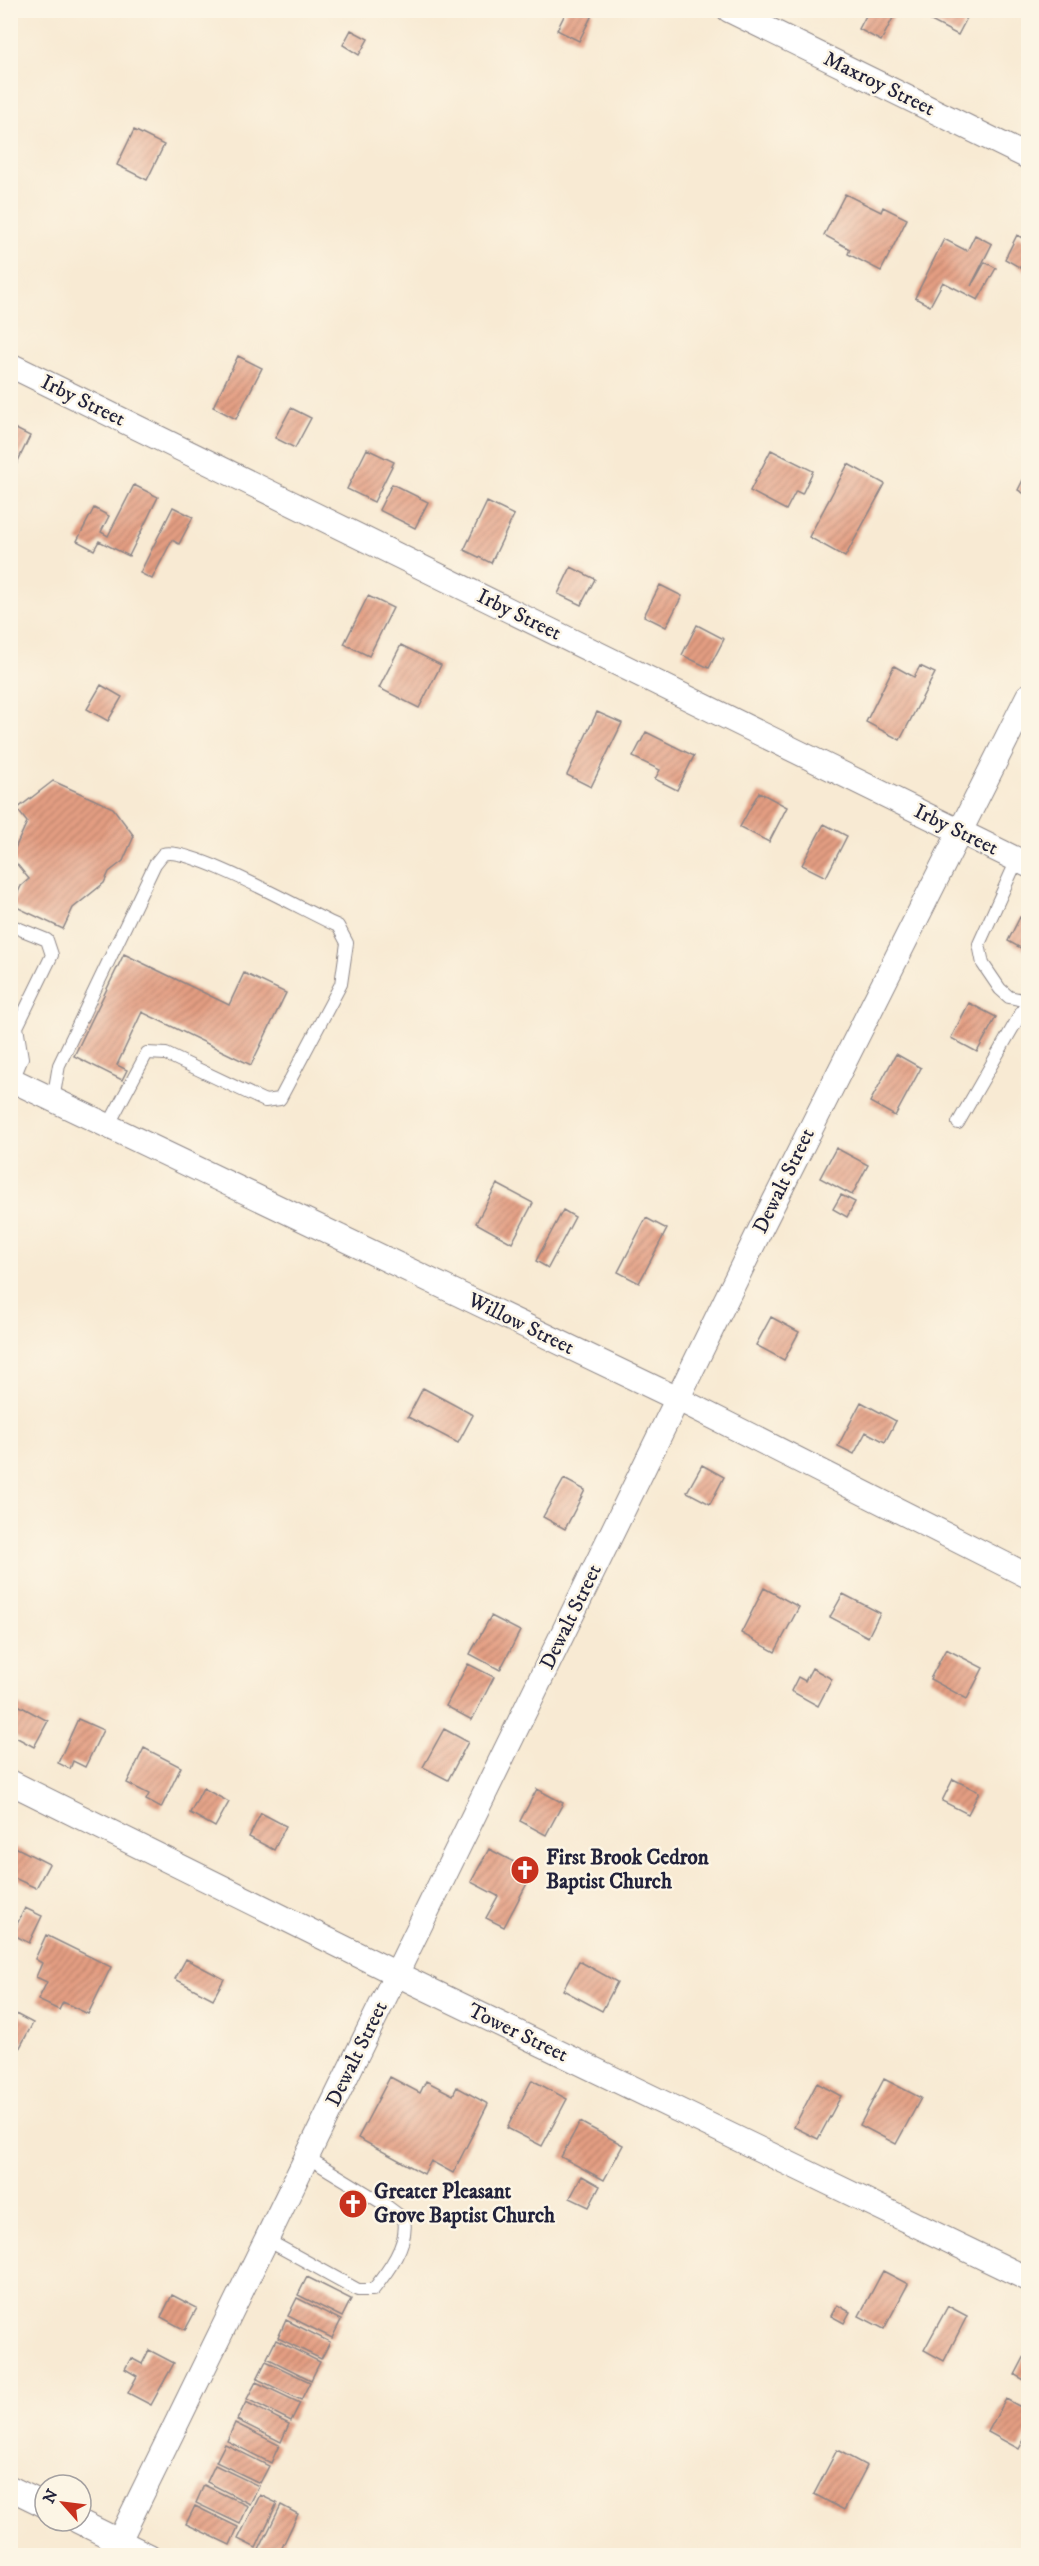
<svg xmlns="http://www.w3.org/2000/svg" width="1039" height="2566" viewBox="0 0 1039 2566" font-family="'IM FELL DW Pica',serif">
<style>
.building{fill:url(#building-hatch)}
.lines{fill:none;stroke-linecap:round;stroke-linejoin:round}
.service-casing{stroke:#8d8687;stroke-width:14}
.minor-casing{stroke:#8d8687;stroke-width:26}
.service{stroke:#fff;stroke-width:12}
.minor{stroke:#fff;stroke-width:24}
.labels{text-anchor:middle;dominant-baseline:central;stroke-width:5;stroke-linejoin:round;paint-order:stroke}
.street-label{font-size:21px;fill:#22223b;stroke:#fcf5e5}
.poi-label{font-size:21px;font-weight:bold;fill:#22223b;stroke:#fcf5e5;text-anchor:start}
</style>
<defs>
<pattern id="building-hatch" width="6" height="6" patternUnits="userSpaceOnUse" patternTransform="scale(1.5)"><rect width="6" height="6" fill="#e49e82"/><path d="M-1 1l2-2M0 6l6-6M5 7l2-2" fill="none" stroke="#b8806c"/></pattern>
</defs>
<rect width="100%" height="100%" fill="#fcf5e5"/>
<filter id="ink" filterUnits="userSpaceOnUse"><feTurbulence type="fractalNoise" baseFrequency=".0167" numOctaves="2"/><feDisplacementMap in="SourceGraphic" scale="12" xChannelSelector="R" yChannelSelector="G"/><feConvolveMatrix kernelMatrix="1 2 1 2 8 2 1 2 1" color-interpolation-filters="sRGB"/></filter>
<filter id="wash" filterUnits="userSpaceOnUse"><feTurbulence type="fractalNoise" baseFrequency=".008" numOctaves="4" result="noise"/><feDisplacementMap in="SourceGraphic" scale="24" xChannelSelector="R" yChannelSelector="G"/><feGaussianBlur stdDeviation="1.35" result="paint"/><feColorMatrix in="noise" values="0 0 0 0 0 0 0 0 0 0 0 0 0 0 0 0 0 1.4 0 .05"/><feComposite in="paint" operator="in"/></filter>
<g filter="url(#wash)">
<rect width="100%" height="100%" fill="#f8ead3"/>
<g id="blocks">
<path class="building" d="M567 10H587L593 13 579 41 557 30Z
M869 10H897L881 41 859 29Z
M937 10H971L958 35 931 21Z
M351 30 368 39 359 55 343 45Z
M134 130 164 145 147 180 117 165Z
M845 194 881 212 883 207 907 219 881 271 848 254 850 249 824 235Z
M975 235 992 244 971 286 985 262 996 268 978 300 943 282 930 306 915 298 944 239 967 251Z
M1017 235 1028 241V272L1005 259Z
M238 356 262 368 236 419 213 407Z
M291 408 311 418 295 448 275 438Z
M10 426 30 436 14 469 10 468Z
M367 449 394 462 374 502 347 489Z
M771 450 813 471 802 494 796 491 786 510 750 491Z
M848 464 885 484 845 557 809 537Z
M1028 470V496L1018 490Z
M392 484 428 502 415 528 379 510Z
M134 485 158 497 129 556 99 541 94 550 77 541 94 508 109 516 101 532 108 536Z
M487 502 514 515 491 563 464 550Z
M173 507 193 517 179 544 172 540 152 579 140 573Z
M571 567 595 579 581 605 558 594Z
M660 585 682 596 666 627 644 616Z
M368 596 393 608 369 656 344 644Z
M697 625 724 639 709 668 682 655Z
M401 645 441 665 419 708 379 688Z
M894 666 914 677 920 666 935 673 900 740 866 722Z
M101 685 122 697 108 721 87 709Z
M597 712 622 723 591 787 567 775Z
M646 732 694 756 677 790 655 779 660 770 633 757Z
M53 781 113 808 134 836 123 861 109 872 104 883 73 908 63 929 12 905 21 886 29 879 11 857 27 822 17 809Z
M759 792 787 807 769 842 740 827Z
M824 824 847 836 826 877 802 865Z
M1020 917 1028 921V952L1008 941Z
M124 954 229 1005 244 973 286 993 251 1065 142 1012 117 1065 127 1070 122 1080 74 1056Z
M969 1003 996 1017 977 1052 951 1038Z
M896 1054 921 1068 895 1116 870 1102Z
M836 1148 868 1165 852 1195 820 1178Z
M497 1184 533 1203 512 1243 476 1223Z
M841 1195 855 1202 847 1217 833 1209Z
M563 1210 575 1217 548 1268 536 1261Z
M646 1218 667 1229 639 1283 618 1272Z
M771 1317 799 1332 784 1360 756 1345Z
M423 1388 473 1415 458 1443 408 1417Z
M861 1402 896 1421 885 1442 866 1432 854 1454 838 1446Z
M702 1465 724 1477 710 1504 687 1492Z
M564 1479 585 1490 565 1529 543 1517Z
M764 1588 799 1607 775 1652 741 1633Z
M843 1594 880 1613 868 1637 830 1617Z
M491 1616 520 1631 500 1670 470 1654Z
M946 1649 983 1668 967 1699 930 1679Z
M468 1664 494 1677 472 1720 446 1706Z
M812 1668 832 1679 818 1706 791 1691 798 1677 805 1681Z
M18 1705 48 1721 34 1747 10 1734V1717Z
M78 1719 103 1730 85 1767 73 1761 70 1769 58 1763Z
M444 1729 468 1742 448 1780 423 1767Z
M144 1748 181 1767 161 1808 146 1800 149 1794 127 1783Z
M953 1779 979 1792 968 1814 942 1801Z
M203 1788 229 1802 215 1827 190 1813Z
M537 1789 563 1803 546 1835 520 1821Z
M261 1813 286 1826 274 1850 249 1837Z
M15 1847 49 1864 36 1888 10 1876V1856Z
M489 1849 533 1872 504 1927 486 1918 498 1896 471 1882Z
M25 1908 42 1916 29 1943 12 1934Z
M46 1935 111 1967 88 2014 63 2002 59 2010 38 2000 47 1982 36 1977 42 1963 35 1959Z
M186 1959 224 1979 213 1999 175 1979Z
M579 1961 617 1982 602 2011 563 1990Z
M10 2011 33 2023 18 2051 10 2047Z
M390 2077 420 2093 426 2081 453 2095 457 2087 488 2104 453 2173 431 2161 424 2174 358 2138Z
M884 2079 921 2098 896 2144 860 2125Z
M532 2080 567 2099 542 2146 507 2128Z
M817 2083 841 2096 818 2139 794 2127Z
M580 2122 623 2145 604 2180 561 2157Z
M582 2176 600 2186 589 2207 570 2198Z
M883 2271 908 2284 884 2329 859 2316Z
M307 2277 351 2299 342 2317 298 2295Z
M172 2295 197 2308 185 2330 161 2317Z
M297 2298 341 2320 332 2338 288 2316Z
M837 2305 850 2312 844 2323 831 2316Z
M948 2306 967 2316 944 2361 924 2350Z
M286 2320 330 2342 321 2359 278 2338Z
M276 2340 320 2362 311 2380 267 2358Z
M149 2350 174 2363 151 2405 128 2393 137 2376 125 2369 131 2358 142 2364Z
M1028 2350V2382L1015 2375Z
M266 2361 310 2382 301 2400 257 2379Z
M256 2382 300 2403 291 2421 247 2399Z
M1006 2399 1028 2411V2432L1019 2449 988 2432Z
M246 2402 289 2424 281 2442 237 2420Z
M235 2423 279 2445 271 2463 227 2441Z
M225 2444 269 2466 260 2483 216 2462Z
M837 2450 867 2466 844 2510 814 2494Z
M215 2465 259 2486 250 2504 207 2482Z
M204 2485 248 2506 240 2524 196 2503Z
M260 2495 277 2503 256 2548 238 2539Z
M281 2505 298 2514 278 2556H271L259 2550Z
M195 2506 238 2527 230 2545 186 2524Z"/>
</g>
</g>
<g filter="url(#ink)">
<use href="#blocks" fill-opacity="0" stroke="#8d8687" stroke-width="1.5"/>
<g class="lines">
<g class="service-casing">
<path id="service" d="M1017 860 979 944 983 964 1000 989 1009 997 1028 1001
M10 925 47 940 52 955 17 1027 22 1058 13 1080
M53 1100 59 1065 155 864 163 854C189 845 308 913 338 926L347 943 341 984 280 1099 265 1101 166 1054 147 1053 108 1126
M958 1123 1028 1001
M267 2240 358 2290H373C388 2271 409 2244 404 2219L384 2204 307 2157"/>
</g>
<g class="minor-casing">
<path id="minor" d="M729 10 1028 157
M10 365 1028 865
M10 1079 678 1399 1028 1576
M10 1782 415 1983 1028 2279
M10 2488 45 2505
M78 2521 149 2556
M119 2541 761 1228 1028 696"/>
</g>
<use href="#service" class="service"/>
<use href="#minor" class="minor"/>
</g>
</g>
<defs>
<g id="church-disc" transform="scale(1.5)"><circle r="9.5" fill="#c8321e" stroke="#fcf5e5"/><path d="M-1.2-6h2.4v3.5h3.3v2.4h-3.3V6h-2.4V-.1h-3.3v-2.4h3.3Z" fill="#fff"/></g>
</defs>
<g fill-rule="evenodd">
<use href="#church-disc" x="525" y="1870"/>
<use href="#church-disc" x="353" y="2204"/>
</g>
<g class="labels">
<g class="street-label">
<text transform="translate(879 84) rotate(26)">Maxroy Street</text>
<text transform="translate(83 401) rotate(26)">Irby Street</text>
<text transform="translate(519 615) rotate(26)">Irby Street</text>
<text transform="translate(956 830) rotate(26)">Irby Street</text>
<text transform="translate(784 1181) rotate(-64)">Dewalt Street</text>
<text transform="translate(521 1324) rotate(26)">Willow Street</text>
<text transform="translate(571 1617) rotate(-64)">Dewalt Street</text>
<text transform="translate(518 2033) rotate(26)">Tower Street</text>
<text transform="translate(357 2054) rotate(-64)">Dewalt Street</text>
</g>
<g class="poi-label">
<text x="546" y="1858">First Brook Cedron<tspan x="546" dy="24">Baptist Church</tspan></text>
<text x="374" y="2192">Greater Pleasant<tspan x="374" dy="24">Grove Baptist Church</tspan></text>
</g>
</g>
<rect width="1039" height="2566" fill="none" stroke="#fcf5e5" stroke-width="36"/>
<g transform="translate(63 2503) rotate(298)"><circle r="28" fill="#fcf5e5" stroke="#a5a1a1" stroke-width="1.5"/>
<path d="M0-4.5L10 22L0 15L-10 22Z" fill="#c8321e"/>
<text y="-9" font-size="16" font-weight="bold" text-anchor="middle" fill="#22223b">N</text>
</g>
</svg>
